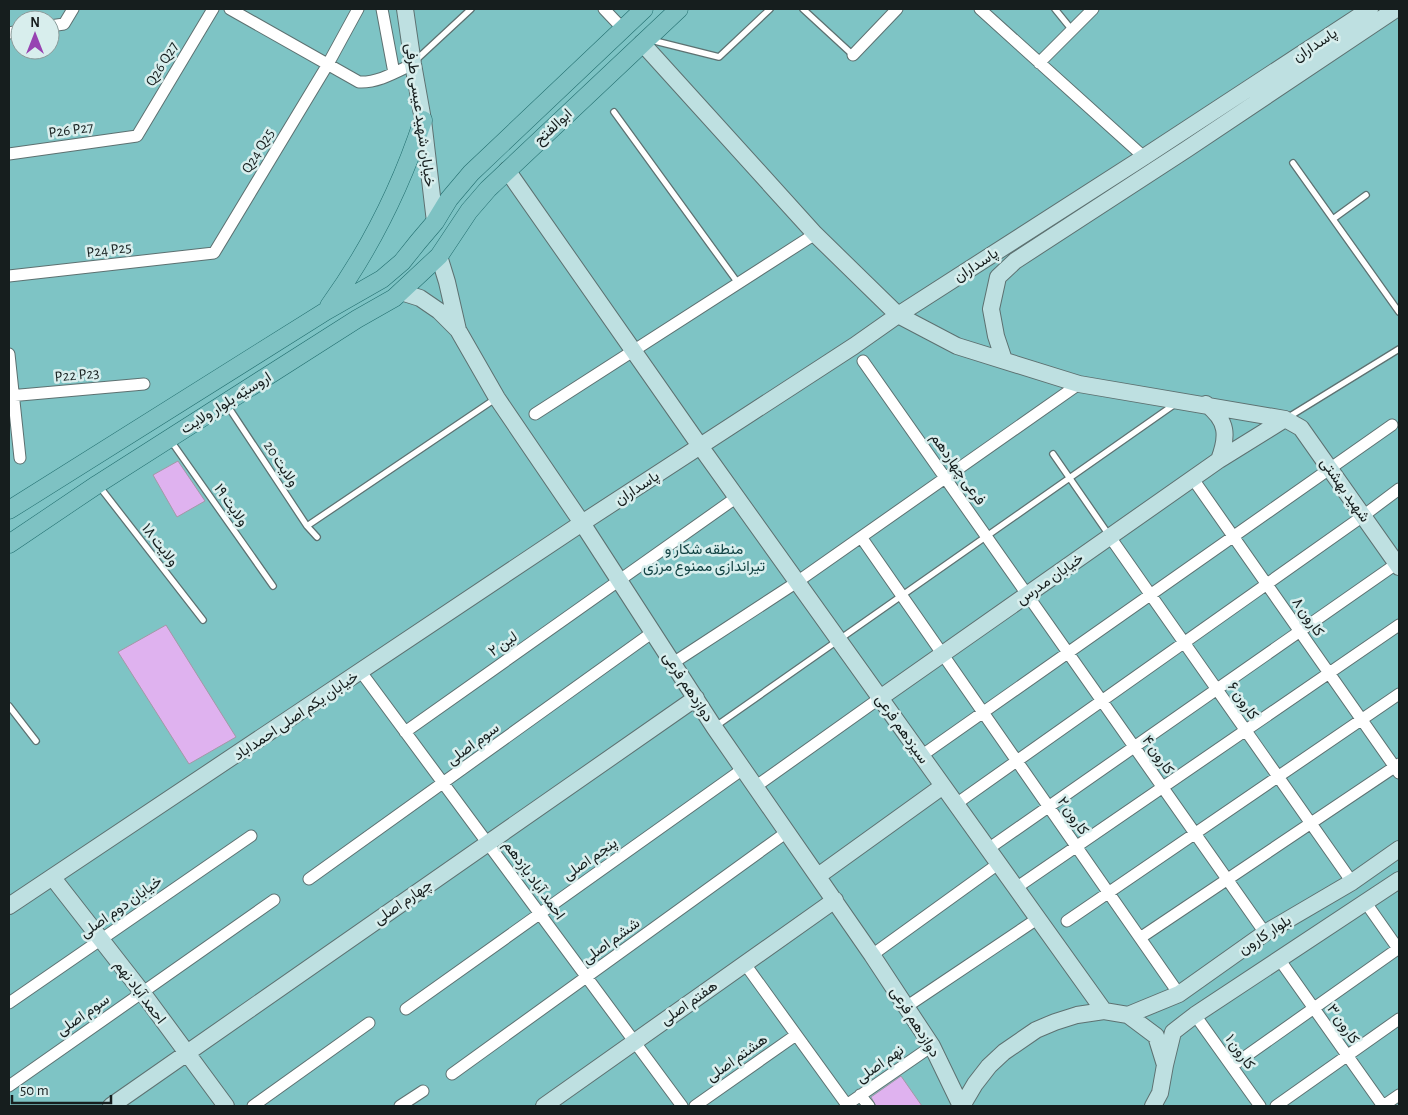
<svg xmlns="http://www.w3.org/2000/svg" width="1408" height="1115" viewBox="0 0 1408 1115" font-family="'Alegreya Sans',Vazirmatn,sans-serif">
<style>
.green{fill:#7ec4c5;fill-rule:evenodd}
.building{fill:#dfb2ef;stroke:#a398a6}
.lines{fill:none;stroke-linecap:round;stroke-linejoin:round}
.lane-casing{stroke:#5d7171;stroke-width:8}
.street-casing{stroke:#5d7171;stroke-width:13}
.secondary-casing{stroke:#5d7171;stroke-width:18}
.primary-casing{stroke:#226e6f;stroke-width:19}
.lane{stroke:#fff;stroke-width:5.5}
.street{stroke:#fff;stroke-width:11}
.secondary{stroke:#bee0e1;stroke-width:16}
.primary{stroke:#7ec2c3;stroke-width:18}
.labels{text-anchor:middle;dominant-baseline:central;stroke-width:5;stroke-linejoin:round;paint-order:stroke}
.street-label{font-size:15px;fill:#161e1e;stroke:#d8eeed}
.park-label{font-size:15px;fill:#134344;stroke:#d8eeed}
</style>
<rect width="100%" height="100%" fill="#d8eeed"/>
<path class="green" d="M9 9H1399V1106H9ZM20 20H50V50H20Z"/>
<path class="building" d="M178 461 205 501 177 517 153 475Z
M166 625 236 737 189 764 118 652Z
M901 1076 922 1106H876L871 1097Z"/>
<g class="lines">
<g class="lane-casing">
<path id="lane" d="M803 9 853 55
M1055 9 1072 30
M651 40 719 57 770 9
M416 60 471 9
M614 112 738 283
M1293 163 1399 312
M1333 219 1366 195
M227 405 307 526 317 537
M1287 418 1399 349
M171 441 273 586
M1053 454 1109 535
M99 486 203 620
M307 526 495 399
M9 706 36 741
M716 726 1175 404"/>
</g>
<g class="street-casing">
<path id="street" d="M230 9 359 82C378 83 396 72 413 64
M382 9 394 73
M604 9 623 29
M980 9 1144 157
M50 26 64 24 73 9
M9 33 20 31
M853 55 897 9
M1039 63 1093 9
M9 154 137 136 213 9
M9 276 214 253 328 64 358 9
M9 354 20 458
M863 361 1265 933
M9 396 144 384
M535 414 815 234
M1193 479 1399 773
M861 537 1179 994
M1110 537 1352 882
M673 663 797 582 1079 384
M361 672 682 1106
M405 732 737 497
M921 756 1392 425
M755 787 880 698
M956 804 1363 516 1399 489
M988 849 1399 562
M309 879 653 632
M1016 888 1399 625
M1366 903 1399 950
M1067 921 1399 694
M1140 938 1399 764
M872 955 998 864
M1279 959 1383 1106
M745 964 847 1105
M9 1003 251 836
M906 1007 1037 919
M406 1009 743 769
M1195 1015 1260 1106
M1232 1066 1399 948
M452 1074 787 832
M9 1086 274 900
M860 1095 869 1106
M253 1106 369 1023
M400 1106 423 1091
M695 1106 796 1035
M845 1106 932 1046
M1276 1106 1399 1019
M1383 1106 1399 1095"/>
</g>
<g class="secondary-casing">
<path id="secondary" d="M405 9 413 64 423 120 435 222
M642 43 815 234 898 315 957 346 1079 384 1285 419 1301 428 1399 567
M507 170 700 446 1104 1011
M439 256 447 282 458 330 497 398 582 523 714 727 872 955 932 1046 961 1106
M401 292 420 298 439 311 458 330
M1004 360 996 336 991 309 998 277 1015 261 1187 149 1396 9
M1206 404C1228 421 1228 436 1219 460
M880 698 1219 460 1285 419
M818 876 943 786
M53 878 142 992 226 1106
M9 906 582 523 854 346 898 315 1144 157 1370 9
M1128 1015 1179 994 1265 933 1352 882 1399 849
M111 1106 696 698
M544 1106 835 900
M962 1106 975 1084 989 1066 1004 1052 1036 1030 1055 1022 1077 1015 1104 1011 1128 1015 1156 1036 1165 1065
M1153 1106 1160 1093 1165 1065 1173 1032 1195 1015 1399 880"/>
</g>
<g class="primary-casing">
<path id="primary" d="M329 306C370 249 401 187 423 120
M9 510 326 311 382 279 402 262 418 242 435 222 449 199 471 173 644 9
M9 544 98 484 357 319 394 298 439 256 469 211 488 189 679 9"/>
</g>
<use href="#lane" class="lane"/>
<use href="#street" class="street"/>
<use href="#secondary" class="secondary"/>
<use href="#primary" class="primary"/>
</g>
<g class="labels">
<g class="street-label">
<text transform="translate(1315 45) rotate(-33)">پاسداران</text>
<text transform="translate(162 64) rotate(-59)">Q26 Q27</text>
<text transform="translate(420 115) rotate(82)">خیابان شهید عیسی طرفی</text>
<text transform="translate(553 127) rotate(-43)">ابوالفتح</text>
<text transform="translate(71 130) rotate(-8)">P26 P27</text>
<text transform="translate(258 151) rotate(-59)">Q24 Q25</text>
<text transform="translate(109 250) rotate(-7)">P24 P25</text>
<text transform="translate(976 265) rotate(-33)">پاسداران</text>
<text transform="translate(77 375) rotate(-5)">P22 P23</text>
<text transform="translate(226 403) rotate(-32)">اروسیّه بلوار ولایت</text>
<text transform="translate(281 464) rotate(57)">ولایت 20</text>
<text transform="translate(958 469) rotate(55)">فرعی چهاردهم</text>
<text transform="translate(637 488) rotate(-33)">پاسداران</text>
<text transform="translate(1345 490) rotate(55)">شهید بهشتی</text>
<text transform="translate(231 505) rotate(55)">ولایت ۱۹</text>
<text transform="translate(160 545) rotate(52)">ولایت ۱۸</text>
<text transform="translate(1050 579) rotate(-35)">خیابان مدرس</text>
<text transform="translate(1308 617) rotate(55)">کارون ۸</text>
<text transform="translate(503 644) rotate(-35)">لین ۲</text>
<text transform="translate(688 687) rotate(57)">دوازدهم فرعی</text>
<text transform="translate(1243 701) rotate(55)">کارون ۶</text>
<text transform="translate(296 716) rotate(-34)">خیابان یکم اصلی احمداباد</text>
<text transform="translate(902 729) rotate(55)">سیزدهم فرعی</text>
<text transform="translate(473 744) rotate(-36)">سوم اصلی</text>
<text transform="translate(1158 755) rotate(55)">کارون ۴</text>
<text transform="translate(1073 816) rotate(55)">کارون ۲</text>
<text transform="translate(590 859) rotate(-35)">پنجم اصلی</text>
<text transform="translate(534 880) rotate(54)">احمد آباد یازدهم</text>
<text transform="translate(403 902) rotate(-35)">چهارم اصلی</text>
<text transform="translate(121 907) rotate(-35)">خیابان دوم اصلی</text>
<text transform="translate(1265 935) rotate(-33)">بلوار کارون</text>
<text transform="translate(611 941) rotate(-36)">ششم اصلی</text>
<text transform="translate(140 992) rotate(53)">احمد آباد نهم</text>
<text transform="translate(689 1003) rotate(-35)">هفتم اصلی</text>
<text transform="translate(83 1015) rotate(-35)">سوم اصلی</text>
<text transform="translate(915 1022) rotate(58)">دوازدهم فرعی</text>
<text transform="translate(1343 1024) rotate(55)">کارون ۳</text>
<text transform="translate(1240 1052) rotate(54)">کارون ۱</text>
<text transform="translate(737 1058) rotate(-35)">هشتم اصلی</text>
<text transform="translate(880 1064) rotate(-35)">نهم اصلی</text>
</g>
<g class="park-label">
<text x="704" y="549">منطقه شکار و<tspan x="704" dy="17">تیراندازی ممنوع مرزی</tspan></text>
</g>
</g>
<rect width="1408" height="1115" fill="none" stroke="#161e1e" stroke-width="20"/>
<g transform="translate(35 35)"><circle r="24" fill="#d8eeed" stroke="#8a9b9a"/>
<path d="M0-4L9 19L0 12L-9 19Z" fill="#9743b2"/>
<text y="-8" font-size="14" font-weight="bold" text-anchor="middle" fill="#161e1e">N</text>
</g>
<path d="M12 1095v8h99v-8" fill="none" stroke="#161e1e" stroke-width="2.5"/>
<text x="20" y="1095" font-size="15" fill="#161e1e" stroke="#d8eeed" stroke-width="4" paint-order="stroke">50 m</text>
</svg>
